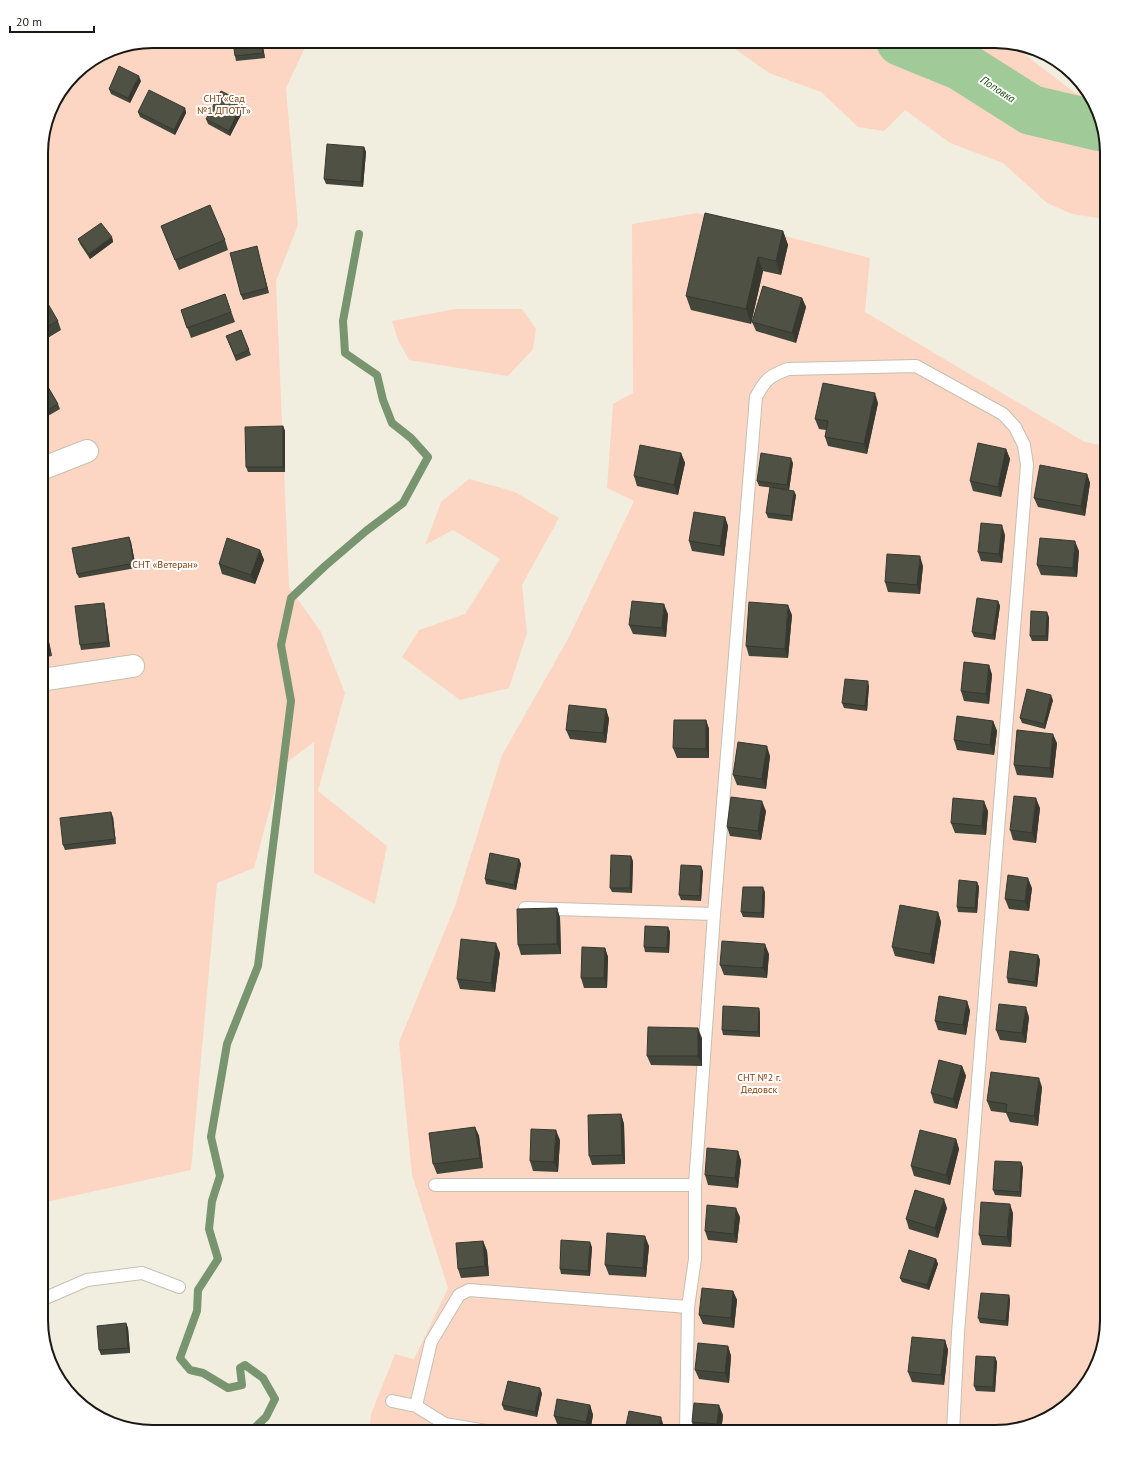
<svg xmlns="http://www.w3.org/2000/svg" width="1148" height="1473" viewBox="0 0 1148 1473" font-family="'PT Sans',sans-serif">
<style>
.green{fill:#fcd6c2}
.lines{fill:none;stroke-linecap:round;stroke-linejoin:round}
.stream{stroke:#78956f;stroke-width:8}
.river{stroke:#a0ca97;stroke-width:50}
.lane-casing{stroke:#c4c0b2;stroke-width:14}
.street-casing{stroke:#c4c0b2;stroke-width:24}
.lane{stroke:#fff;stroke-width:12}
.street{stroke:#fff;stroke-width:22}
.wall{fill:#43463a}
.shaded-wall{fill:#373930}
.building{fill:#4e5144;stroke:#373930}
.labels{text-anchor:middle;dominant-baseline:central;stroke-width:4;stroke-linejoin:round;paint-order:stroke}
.park-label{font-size:10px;fill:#833c09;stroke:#fff}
.water-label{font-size:11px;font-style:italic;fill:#114800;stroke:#fff}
.rim{fill:none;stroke:#191813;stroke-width:2}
</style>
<rect width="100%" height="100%" fill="#f2eedf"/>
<path class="green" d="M153 41H308L286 88 298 225 276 281 289 587 321 632 345 693 318 791 387 846 375 904 314 873V742L281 767 254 868 217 883 191 1170 41 1203V146L53 103 79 69 110 49Z
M649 41H1002L1011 44 1075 93 1090 96 1107 153V221L1097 218 1072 214 1047 203 1003 163 950 143 905 110 884 131 858 127 821 92 769 73 727 43 669 49Z
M697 213 870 258 865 312 1085 442 1107 446V1320L1092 1376 1057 1413 995 1432H369L371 1414 395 1354 414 1359 448 1288 412 1175 399 1042 455 906 502 755 568 639 634 501 607 488 613 404 633 393 632 224Z
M455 309H522L536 329 533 349 508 376 409 360 398 340 392 321Z
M469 479 515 492 559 518 522 585 527 633 509 688 460 700 402 657 419 630 465 614 500 559 453 530 425 545 441 502Z"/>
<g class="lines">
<path class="stream" d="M250 1432 266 1417 275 1399 263 1378 245 1365 240 1368 242 1385 228 1388 203 1373 190 1370 180 1358 197 1311 198 1290 218 1259 209 1229 212 1201 220 1176 211 1137 227 1044 258 966 291 701 281 645 291 598 325 566 366 531 403 503 428 457 411 438 392 423 383 400 377 375 345 353 343 321 359 234"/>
<path class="river" d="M901 41 960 65 1031 110 1099 126"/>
<g class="lane-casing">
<path id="lane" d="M525 908 714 914
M435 1185H695
M41 1300 87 1280 142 1273 179 1287
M392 1401 416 1406 445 1424 492 1432
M416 1406 431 1342 459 1295 469 1290 688 1307
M686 1432 688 1307 695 1259V1185L714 914 756 397C765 380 769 376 788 369L916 366 1003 414 1015 427 1024 445 1027 465 958 1333 953 1432"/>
</g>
<g class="street-casing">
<path id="street" d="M41 469 87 451
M41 680 133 666"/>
</g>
<use href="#lane" class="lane"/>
<use href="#street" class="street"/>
</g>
<path class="wall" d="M262 41 265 58 236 61 235 56Z
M141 81 130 103 111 94 109 89Z
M245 107 230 136 208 124 206 119Z
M185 108 186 113 175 135 140 117 138 112Z
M364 147 366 152 363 187 326 184 324 179Z
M161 226 225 240 228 250 179 270Z
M783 231 788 245 781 275 763 271 751 324 691 310 686 296Z
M112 237 113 242 90 259 80 244 78 239Z
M258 251 269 293 243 300 241 295Z
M225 294 235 322 191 338 181 310Z
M41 298 58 321 61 330 41 342Z
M802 298 806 307 796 343 756 331 752 322Z
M241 330 251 355 236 361 228 341Z
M41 375 58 404 60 409 41 420Z
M878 403 867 454 828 446 825 437 826 430 819 429 815 419Z
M283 426 285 431V472H248L246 467Z
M1006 449 1010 459 1001 497 973 491 970 481Z
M681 453 685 463 678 495 637 486 634 476Z
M793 463 789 490 796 495 792 521 768 518 766 513 775 488 759 486 757 481Z
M1087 474 1090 483 1085 516 1038 507 1034 498Z
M725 517 728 526 724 556 692 551 689 541Z
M1005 535 1002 563 981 561 978 552Z
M129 537 131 542 136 568 79 578 77 574Z
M260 550 264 560 255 584 222 574 219 564Z
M1079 551 1077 577 1041 575 1037 565Z
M923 566 920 594 888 592 885 582Z
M998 601 1000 606 995 640 974 637 972 632Z
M105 608 110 647 81 650 80 645Z
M41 613 44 619 52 656 41 658Z
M668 614 666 637 633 634 629 625Z
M792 615 788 658 749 656 746 646Z
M1049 617 1048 641H1032L1030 636Z
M989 665 992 675 989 704 964 701 961 691Z
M869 686 867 711 844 708 842 703Z
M1053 700 1045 729 1022 723 1020 718Z
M606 709 609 719 606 743 570 739 566 730Z
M706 720 709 729V758H677L673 748Z
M993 721 997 731 994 755 957 750 954 740Z
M1057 743 1053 778 1017 775 1014 765Z
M770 756 766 789 737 785 733 775Z
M1040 808 1036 843 1013 840 1010 830Z
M766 811 761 840 730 836 727 827Z
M988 811 986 835 955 833 951 823Z
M113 817 116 844 65 850 63 845Z
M519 859 521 864 516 890 486 884 485 879Z
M633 861 632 893 612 892 610 888Z
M703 871 701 901 681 900 679 895Z
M977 882 979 887 977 913 958 912 957 907Z
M1032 888 1029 911 1009 909 1005 899Z
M765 892 764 918 743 917 741 912Z
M557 908 560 918 561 954 521 955 518 945Z
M938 912 941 922 934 964 895 956 892 947Z
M668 927 670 932 669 953 645 952 644 947Z
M605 948 608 957 607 988H584L581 978Z
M500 953 495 992 460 989 457 979Z
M769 954 767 978 724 975 720 965Z
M1038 955 1040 960 1037 987 1008 983 1007 978Z
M967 1001 970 1011 966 1035 938 1030 935 1021Z
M760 1012V1037L723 1035 722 1030Z
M1029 1017 1026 1043 1000 1040 996 1030Z
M702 1038V1066L651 1065 647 1056Z
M962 1066 966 1076 957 1109 934 1103 931 1093Z
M1042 1087 1038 1126 1010 1122 1006 1113 991 1111 987 1101Z
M621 1114 624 1124 625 1164 592 1165 589 1156Z
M475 1127 479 1136 483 1168 437 1174 433 1164Z
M956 1139 959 1149 950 1185 914 1176 911 1166Z
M560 1140 558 1172 533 1171 530 1161Z
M738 1151 741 1161 738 1188 708 1185 705 1175Z
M1023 1167 1021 1197 995 1195 993 1190Z
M947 1208 938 1238 909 1229 906 1219Z
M1013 1213 1011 1247 982 1245 979 1235Z
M740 1217 737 1243 708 1240 705 1231Z
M483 1241 487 1251 489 1276 461 1278 458 1269Z
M649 1246 646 1277 609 1275 605 1265Z
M592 1247 590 1276 561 1274 560 1269Z
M936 1259 938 1264 929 1290 902 1282 900 1278Z
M733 1291 737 1300 734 1328 703 1324 699 1315Z
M1009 1295 1010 1300 1008 1326 980 1323 978 1318Z
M126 1323 128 1328 130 1353 101 1355 99 1350Z
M945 1340 948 1350 944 1385 912 1382 908 1372Z
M728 1346 731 1356 729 1383 699 1379 695 1370Z
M995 1357 997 1362 995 1392 976 1391 974 1386Z
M542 1393 537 1417 504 1410 502 1405Z
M590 1405 593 1415 590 1432 558 1426 554 1416Z
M723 1415 721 1432H695L692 1422Z"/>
<path class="shaded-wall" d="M261 41H262L265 58 263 53Z
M139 76 141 81 130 103 128 98Z
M243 102 245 107 230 136 229 131Z
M185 108 186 113 175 135 174 130Z
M364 147 366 152 363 187 361 182Z
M783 231 788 245 781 275 776 261Z
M112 237 113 242 90 259 89 254Z
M257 246 258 251 269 293 267 288Z
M758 257 763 271 751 324 746 309Z
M802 298 806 307 796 343 792 333Z
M875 393 878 403 867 454 864 444Z
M283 426 285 431V472L283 467Z
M1006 449 1010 459 1001 497 998 487Z
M681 453 685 463 678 495 674 485Z
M791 458 793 463 789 490 787 485Z
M1087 474 1090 483 1085 516 1081 506Z
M794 491 796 495 792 521 791 516Z
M725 517 728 526 724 556 720 546Z
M1002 525 1005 535 1002 563 999 554Z
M129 537 131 542 136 568 134 563Z
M1075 541 1079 551 1077 577 1073 568Z
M260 550 264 560 255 584 251 575Z
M920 556 923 566 920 594 917 585Z
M998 601 1000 606 995 640 993 635Z
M104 603 105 608 110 647 108 642Z
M664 604 668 614 666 637 662 628Z
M788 605 792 615 788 658 785 649Z
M1047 612 1049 617 1048 641 1046 636Z
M41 613 44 619 52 656 48 646Z
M989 665 992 675 989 704 986 694Z
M868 681 869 686 867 711 865 706Z
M1051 695 1053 700 1045 729 1044 724Z
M606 709 609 719 606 743 603 733Z
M706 720 709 729V758L706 749Z
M993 721 997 731 994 755 990 745Z
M1053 734 1057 743 1053 778 1050 768Z
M767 746 770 756 766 789 762 779Z
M1036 798 1040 808 1036 843 1032 833Z
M762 801 766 811 761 840 758 831Z
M984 801 988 811 986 835 982 826Z
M111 812 113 817 116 844 115 839Z
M631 856 633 861 632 893 630 888Z
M519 859 521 864 516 890 514 885Z
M701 866 703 871 701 901 700 896Z
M1028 878 1032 888 1029 911 1025 901Z
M977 882 979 887 977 913 975 908Z
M763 887 765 892 764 918 762 913Z
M557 908 560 918 561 954 557 944Z
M938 912 941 922 934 964 930 954Z
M668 927 670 932 669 953 667 948Z
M496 943 500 953 495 992 491 983Z
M765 944 769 954 767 978 763 968Z
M605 948 608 957 607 988 604 978Z
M1038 955 1040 960 1037 987 1035 982Z
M967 1001 970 1011 966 1035 963 1025Z
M1026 1007 1029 1017 1026 1043 1022 1033Z
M759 1008 760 1012V1037L758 1032Z
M698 1028 702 1038V1066L698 1056Z
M962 1066 966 1076 957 1109 953 1099Z
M1039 1078 1042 1087 1038 1126 1034 1116Z
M621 1114 624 1124 625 1164 622 1155Z
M475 1127 479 1136 483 1168 480 1158Z
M556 1130 560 1140 558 1172 554 1162Z
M956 1139 959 1149 950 1185 946 1175Z
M738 1151 741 1161 738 1188 735 1178Z
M1021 1162 1023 1167 1021 1197 1020 1192Z
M944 1199 947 1208 938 1238 935 1228Z
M1010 1204 1013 1213 1011 1247 1007 1237Z
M736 1208 740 1217 737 1243 734 1234Z
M645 1236 649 1246 646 1277 643 1268Z
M483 1241 487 1251 489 1276 485 1266Z
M590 1242 592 1247 590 1276 588 1271Z
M936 1259 938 1264 929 1290 927 1285Z
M733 1291 737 1300 734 1328 731 1318Z
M1009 1295 1010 1300 1008 1326 1006 1321Z
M126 1323 128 1328 130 1353 128 1348Z
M945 1340 948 1350 944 1385 941 1375Z
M728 1346 731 1356 729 1383 725 1373Z
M995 1357 997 1362 995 1392 993 1387Z
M540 1388 542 1393 537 1417 535 1412Z
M590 1405 593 1415 590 1432 586 1422Z
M719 1405 723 1415 721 1432H720L717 1424Z
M661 1417 664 1427 663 1432H658Z"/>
<path class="building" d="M233 41H261L263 53 235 56Z
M119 66 139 76 128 98 109 89Z
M149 90 185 108 174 130 138 112Z
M221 91 243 102 229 131 206 119Z
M327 144 364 147 361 182 324 179Z
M210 205 225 240 175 260 161 226Z
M705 213 783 231 776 261 758 257 746 309 686 296Z
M101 223 112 237 89 254 78 239Z
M257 246 267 288 241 295 230 253Z
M763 286 802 298 792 333 752 322Z
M225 294 231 312 187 328 181 310Z
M44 297 58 321 41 330V298Z
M241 330 249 350 235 356 226 336Z
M41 375 58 404 41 414Z
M823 383 875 393 864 444 825 437 828 421 815 419Z
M283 426V467H246L245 427Z
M978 443 1006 449 998 487 970 481Z
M640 445 681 453 674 485 634 476Z
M761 453 791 458 787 485 757 481Z
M1040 465 1087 474 1081 506 1034 498Z
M770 487 794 491 791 516 766 513Z
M694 512 725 517 720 546 689 541Z
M981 523 1002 525 999 554 978 552Z
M129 537 134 563 77 574 72 548Z
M227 538 260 550 251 575 219 564Z
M1040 538 1075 541 1073 568 1037 565Z
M887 554 920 556 917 585 885 582Z
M977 598 998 601 993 635 972 632Z
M632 601 664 604 662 628 629 625Z
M749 602 788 605 785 649 746 646Z
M104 603 108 642 80 645 75 606Z
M1031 611 1047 612 1046 636H1030Z
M41 615 48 646 41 648Z
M964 662 989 665 986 694 961 691Z
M845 679 868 681 865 706 842 703Z
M1027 689 1051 695 1044 724 1020 718Z
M569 705 606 709 603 733 566 730Z
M957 716 993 721 990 745 954 740Z
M674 720H706V749L673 748Z
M1017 730 1053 734 1050 768 1014 765Z
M738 742 767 746 762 779 733 775Z
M1014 796 1036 798 1032 833 1010 830Z
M731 797 762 801 758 831 727 827Z
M953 798 984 801 982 826 951 823Z
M111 812 115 839 63 845 60 818Z
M490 853 519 859 514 885 485 879Z
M611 855 631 856 630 888H610Z
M681 865 701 866 700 896 679 895Z
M1008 875 1028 878 1025 901 1005 899Z
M959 880 977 882 975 908 957 907Z
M743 887H763L762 913 741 912Z
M900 905 938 912 930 954 892 947Z
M557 908V944L518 945 517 909Z
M645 926 668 927 667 948 644 947Z
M461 939 496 943 491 983 457 979Z
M722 941 765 944 763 968 720 965Z
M582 947 605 948 604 978H581Z
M1010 951 1038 955 1035 982 1007 978Z
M939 996 967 1001 963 1025 935 1021Z
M999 1004 1026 1007 1022 1033 996 1030Z
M723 1006 759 1008 758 1032 722 1030Z
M648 1027 698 1028V1056H647Z
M939 1060 962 1066 953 1099 931 1093Z
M991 1072 1039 1078 1034 1116 1006 1112 1007 1104 987 1101Z
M621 1114 622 1155 589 1156 588 1115Z
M475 1127 480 1158 433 1164 429 1133Z
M531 1129 556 1130 554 1162 530 1161Z
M920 1130 956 1139 946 1175 911 1166Z
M707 1148 738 1151 735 1178 705 1175Z
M995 1161 1021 1162 1020 1192 993 1190Z
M915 1190 944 1199 935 1228 906 1219Z
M981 1202 1010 1204 1007 1237 979 1235Z
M707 1205 736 1208 734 1234 705 1231Z
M607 1233 645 1236 643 1268 605 1265Z
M561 1240 590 1242 588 1271 560 1269Z
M483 1241 485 1266 458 1269 456 1243Z
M909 1250 936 1259 927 1285 900 1278Z
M702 1288 733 1291 731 1318 699 1315Z
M981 1293 1009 1295 1006 1321 978 1318Z
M126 1323 128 1348 99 1350 97 1326Z
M912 1337 945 1340 941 1375 908 1372Z
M698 1343 728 1346 725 1373 695 1370Z
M976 1356 995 1357 993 1387 974 1386Z
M508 1381 540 1388 535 1412 502 1405Z
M557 1399 590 1405 586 1422 554 1416Z
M694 1403 719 1405 717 1424 692 1422Z
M629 1411 661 1417 658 1432H633L625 1430Z
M915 1426 938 1432H913Z"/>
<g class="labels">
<g class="park-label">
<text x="224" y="98">СНТ «Сад<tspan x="224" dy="12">№1 ДПОТТ»</tspan></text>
<text x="165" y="564">СНТ «Ветеран»</text>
<text x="759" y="1077">СНТ №2 г.<tspan x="759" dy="12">Дедовск</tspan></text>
</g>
<g class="water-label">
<text transform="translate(998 89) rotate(33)">Поповка</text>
</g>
</g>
<path d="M0 0H1148V1473H0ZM153 48H995A105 105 0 0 1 1100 153V1320A105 105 0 0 1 995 1425H153A105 105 0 0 1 48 1320V153A105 105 0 0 1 153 48Z" fill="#fff" fill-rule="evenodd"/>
<path class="rim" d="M153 48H995A105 105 0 0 1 1100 153V1320A105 105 0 0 1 995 1425H153A105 105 0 0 1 48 1320V153A105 105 0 0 1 153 48Z"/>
<path d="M10 26v6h84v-6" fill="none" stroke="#191813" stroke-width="2"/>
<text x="16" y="26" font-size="12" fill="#191813" stroke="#ffffff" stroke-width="3" paint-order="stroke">20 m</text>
</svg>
